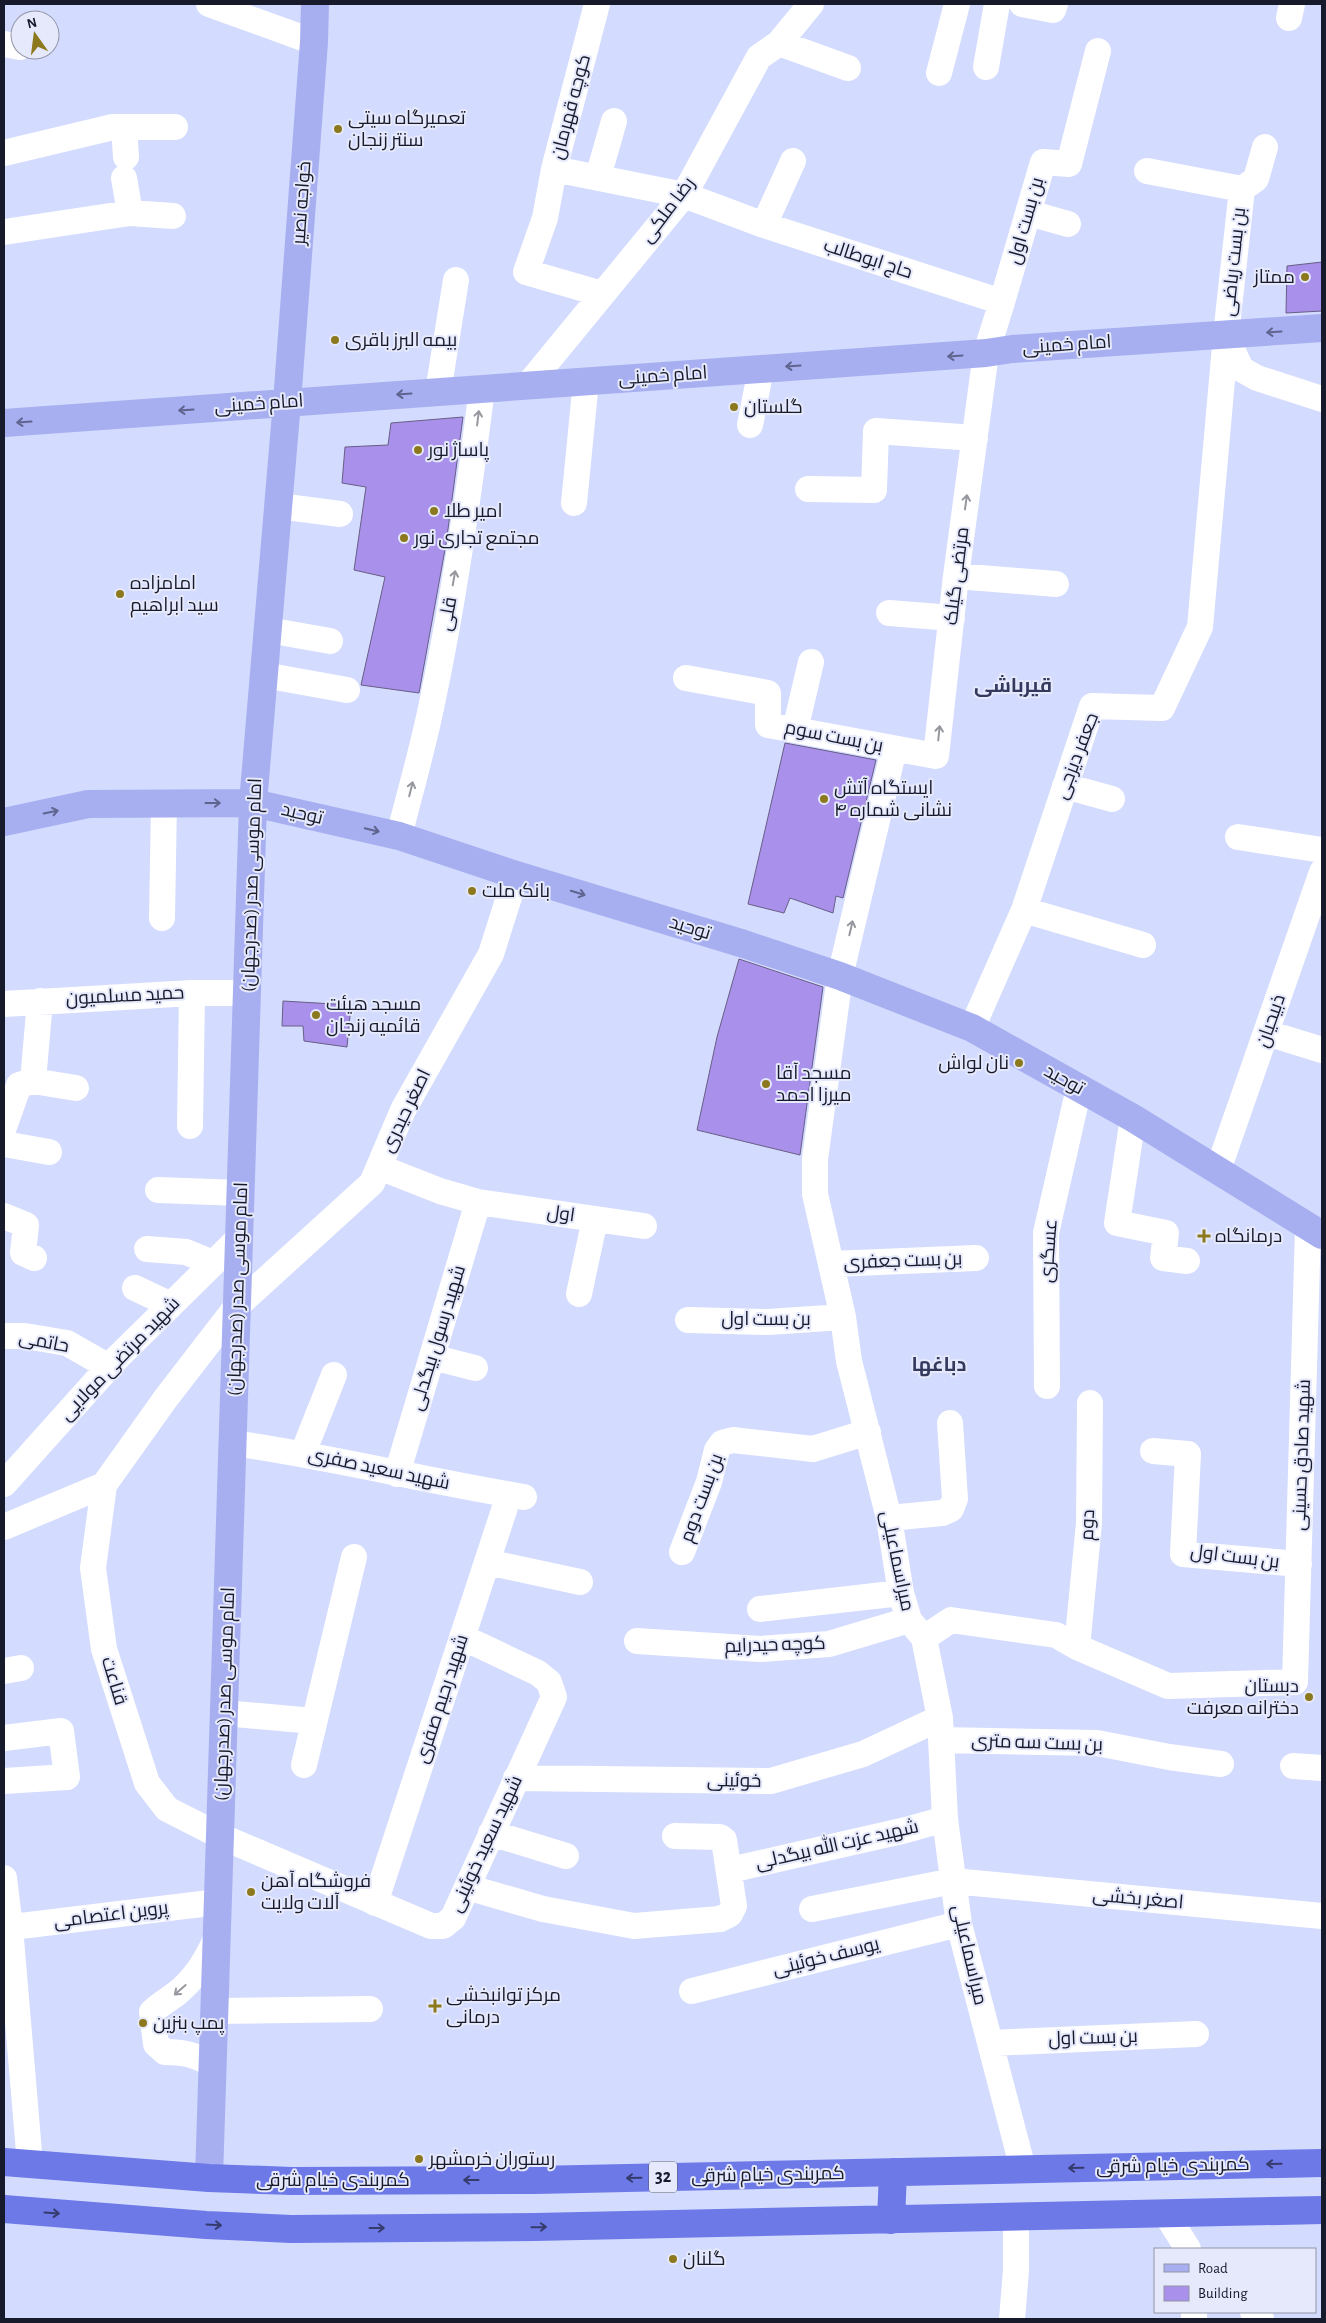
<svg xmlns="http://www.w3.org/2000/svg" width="1326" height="2323" viewBox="0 0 1326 2323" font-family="'Alegreya Sans',Cairo,sans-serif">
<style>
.building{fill:#a990eb;stroke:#685e85}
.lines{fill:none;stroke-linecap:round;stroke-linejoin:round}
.minor{stroke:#fff;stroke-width:26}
.major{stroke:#a7aff1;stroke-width:28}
.highway{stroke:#6d79e7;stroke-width:28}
.oneway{stroke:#5f648e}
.oneway2{stroke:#97989f}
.oneway3{stroke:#353b6c}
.poi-dot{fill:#8c781d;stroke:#e5e9fb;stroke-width:2}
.labels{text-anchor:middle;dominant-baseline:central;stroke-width:4;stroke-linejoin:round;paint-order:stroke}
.shield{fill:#e5e9fb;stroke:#555869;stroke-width:1}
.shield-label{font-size:18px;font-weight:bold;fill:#171a2a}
.street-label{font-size:19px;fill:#171a2a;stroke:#e5e9fb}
.poi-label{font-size:19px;fill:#171a2a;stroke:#e5e9fb;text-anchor:start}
.neighbourhood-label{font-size:20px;font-weight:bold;fill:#343a5e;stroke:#e5e9fb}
</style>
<rect width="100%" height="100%" fill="#d3dbfe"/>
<path class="building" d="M1322 262V311L1286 313 1287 266Z
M463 417 446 544 419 693 361 685 385 577 354 570 366 487 342 483 345 447 388 445 391 423Z
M785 743 876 760 843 898 836 896 833 913 790 898 784 913 748 904Z
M739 959 823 987 800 1155 697 1130 717 1037Z
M283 1001 351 1005 347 1047 304 1041 303 1026H282Z"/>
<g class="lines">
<path class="minor" d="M209 4 314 42
M597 4 554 169 684 195 764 225 1002 302 986 353 956 576 936 756 768 725V693L686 678
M1022 4 1053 10 1055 4
M1289 18 1292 4
M779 43 848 68
M4 44 20 47
M986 67 997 4
M939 73 957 4
M124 127 126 157
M4 153 113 127H175
M554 169 545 218 526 272 602 294
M598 177 614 121
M124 178 130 213
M1242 189 1256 179 1265 147
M1029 213 1068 224
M764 225 793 161
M4 232 130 213 173 216
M1002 302 1043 162 1069 164 1098 51
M1226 336 1241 369 1257 378 1322 399
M528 385 684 195 759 57 779 43 811 4
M438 392 456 280
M750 425 761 369
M808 489 874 490 876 431 975 438
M574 503 586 381
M279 506 340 514
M956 576 1056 584
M889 613 952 618
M268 630 330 641
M264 675 347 690
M795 730 811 662
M894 749 840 976 815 1159V1194L843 1317 849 1361 889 1518 901 1593 909 1620 924 1638 940 1718 945 1819 959 1924 1023 2169
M1065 786 1112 799
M399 836C410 792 423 748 432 703 454 600 469 494 482 388
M1238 837 1322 850
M1024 910 1143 945
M162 918 164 803
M4 1004 192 993H247
M972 1028 1024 910 1092 706 1162 708 1200 627 1226 335 1242 189 1147 171
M1267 1033 1322 1050
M33 1081 76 1088
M1133 1118 1117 1223 1166 1233 1163 1258 1187 1261
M190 1126 192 993
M4 1127 19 1085 33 1081 40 1001
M4 1144 49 1152
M379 1167 440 1191 478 1202 644 1226
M1218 1170 1322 872
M158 1190 241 1193
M4 1216 26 1225 23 1253 34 1258
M147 1249 186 1252 213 1263
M831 1264 976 1258
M135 1288 171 1305
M579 1294 595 1219
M688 1320 768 1322 843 1317
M4 1336H25L67 1343 109 1367
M432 1357 475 1368
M1047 1386 1046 1233 1079 1088
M233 1443C331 1457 427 1481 524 1497
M1153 1451 1188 1454 1183 1554 1299 1564
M303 1453 334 1375
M397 1474 478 1202
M4 1484 116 1359 240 1237
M104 1485 93 1568 104 1649 147 1783 167 1809 220 1836 431 1926H443L453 1918 554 1697 549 1682 538 1673 462 1637
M889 1518 942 1513 951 1509 955 1499 950 1423
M4 1527 104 1485 166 1398 237 1306 372 1183 403 1110 491 954 516 875
M682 1552 709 1482 717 1450 722 1443 733 1440 813 1449 868 1432
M487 1562 580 1582
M760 1609 901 1593
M924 1638 951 1620 1056 1635 1077 1647 1168 1686 1295 1682 1308 1227
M637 1641 760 1649 829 1644 909 1620
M1077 1647 1089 1523 1090 1403
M4 1671 21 1668
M224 1713 314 1721
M4 1738 61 1731 67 1777 4 1781
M941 1740 1097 1743 1169 1757 1221 1764
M304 1765 354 1557
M1293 1766 1322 1768
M516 1778 771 1781 863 1754 940 1718
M491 1833 566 1856
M730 1870 906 1830 945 1819
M4 1878 10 1927 30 2164
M467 1887 543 1909 634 1926 720 1919 730 1914 734 1906 724 1840 720 1837 675 1836
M375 1903 509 1495
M812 1909 953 1881 1322 1916
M4 1928 218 1902
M692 1991 959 1924
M214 2011 370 2009
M990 2043 1196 2034
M213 2065C197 2055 183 2052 165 2052L156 2044 152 2012C159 2005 168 2000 176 1994 196 1978 207 1959 217 1937
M1166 2214 1188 2249
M1253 2312 1261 2319
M1012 2319 1016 2270V2217
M1194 2319V2312"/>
<path class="major" d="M4 423 986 353 1012 349 1322 328
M4 822 88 804 253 803 399 836 516 875 744 944 840 976 972 1028 1133 1118 1322 1235
M209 2178 253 803 287 402 314 42 315 4"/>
<path class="highway" d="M4 2162 209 2178 292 2181 535 2180 1322 2163
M4 2209 206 2225 291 2229 535 2227 1322 2210
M891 2220 893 2172"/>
</g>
<defs><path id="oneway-shaft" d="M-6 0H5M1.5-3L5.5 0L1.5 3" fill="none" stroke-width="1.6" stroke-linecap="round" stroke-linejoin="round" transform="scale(1.25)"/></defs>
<g class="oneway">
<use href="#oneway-shaft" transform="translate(1274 332) rotate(176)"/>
<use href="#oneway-shaft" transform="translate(955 356) rotate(176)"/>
<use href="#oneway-shaft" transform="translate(793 366) rotate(176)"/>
<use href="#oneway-shaft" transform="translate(404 394) rotate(176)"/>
<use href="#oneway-shaft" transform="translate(186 410) rotate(176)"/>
<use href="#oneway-shaft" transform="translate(24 422) rotate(176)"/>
<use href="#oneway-shaft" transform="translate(213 803)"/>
<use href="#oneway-shaft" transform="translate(51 812) rotate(-12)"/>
<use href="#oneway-shaft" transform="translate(372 830) rotate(13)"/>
<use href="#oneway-shaft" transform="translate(578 893) rotate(17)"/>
</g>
<g class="oneway2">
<use href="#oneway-shaft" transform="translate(478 418) rotate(-83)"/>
<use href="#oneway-shaft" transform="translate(966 502) rotate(-82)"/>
<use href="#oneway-shaft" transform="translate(454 578) rotate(-80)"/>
<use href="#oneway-shaft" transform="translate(939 733) rotate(-84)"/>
<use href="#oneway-shaft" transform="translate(411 789) rotate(-76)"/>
<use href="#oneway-shaft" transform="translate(851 928) rotate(-77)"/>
<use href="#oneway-shaft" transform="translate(180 1990) rotate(139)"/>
</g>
<g class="oneway3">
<use href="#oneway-shaft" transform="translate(1274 2164) rotate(179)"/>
<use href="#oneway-shaft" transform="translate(1076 2168) rotate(179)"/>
<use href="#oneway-shaft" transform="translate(634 2178) rotate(179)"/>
<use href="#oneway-shaft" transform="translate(471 2180) rotate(180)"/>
<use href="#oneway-shaft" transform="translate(52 2213) rotate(4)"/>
<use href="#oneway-shaft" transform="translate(214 2225) rotate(3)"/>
<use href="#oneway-shaft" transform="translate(539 2227) rotate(-1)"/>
<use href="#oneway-shaft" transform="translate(377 2228)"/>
</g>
<g class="poi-dot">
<circle cx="338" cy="129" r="5"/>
<circle cx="1305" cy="277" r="5"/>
<circle cx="335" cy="340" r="5"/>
<circle cx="734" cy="407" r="5"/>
<circle cx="418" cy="450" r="5"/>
<circle cx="434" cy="511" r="5"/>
<circle cx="404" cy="538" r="5"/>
<circle cx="120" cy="594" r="5"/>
<circle cx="824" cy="799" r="5"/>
<circle cx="472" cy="891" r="5"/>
<circle cx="316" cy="1015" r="5"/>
<circle cx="1019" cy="1063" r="5"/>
<circle cx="766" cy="1084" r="5"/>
<path d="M1201.5 1228.5h5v5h5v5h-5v5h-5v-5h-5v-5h5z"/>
<circle cx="1309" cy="1697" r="5"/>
<circle cx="251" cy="1892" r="5"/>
<path d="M432.5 1998.5h5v5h5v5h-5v5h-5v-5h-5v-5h5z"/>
<circle cx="143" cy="2023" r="5"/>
<circle cx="419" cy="2159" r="5"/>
<circle cx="673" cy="2259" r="5"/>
</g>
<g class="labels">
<rect class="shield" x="649" y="2161.5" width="28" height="31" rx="4"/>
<g class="shield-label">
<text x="663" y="2177">32</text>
</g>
<g class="street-label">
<text transform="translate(571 107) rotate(-75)">کوچه قهرمان</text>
<text transform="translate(302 203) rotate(-86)">خواجه نصیر</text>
<text transform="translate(668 210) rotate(-53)">رضا ملکی</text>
<text transform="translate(1026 221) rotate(-74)">بن بست اول</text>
<text transform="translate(868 259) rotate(18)">حاج ابوطالب</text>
<text transform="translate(1234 262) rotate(-84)">بن بست ریاضی</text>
<text transform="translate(1067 345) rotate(-4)">امام خمینی</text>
<text transform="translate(663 376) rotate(-4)">امام خمینی</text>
<text transform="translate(259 404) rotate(-4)">امام خمینی</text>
<text transform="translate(957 576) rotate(-83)">مرتضی گیلک</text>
<text transform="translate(448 614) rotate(-80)">قلی</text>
<text transform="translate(834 737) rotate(11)">بن بست سوم</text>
<text transform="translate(1077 756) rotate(-69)">جعفر دیزجی</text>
<text transform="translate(302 814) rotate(13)">توحید</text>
<text transform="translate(252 885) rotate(-88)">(صدرجهان) امام موسی صدر</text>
<text transform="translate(690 928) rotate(17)">توحید</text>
<text transform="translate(125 996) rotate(-3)">حمید مسلمیون</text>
<text transform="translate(1271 1021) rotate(-71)">ذبیحیان</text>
<text transform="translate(1064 1080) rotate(29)">توحید</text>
<text transform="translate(406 1111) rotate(-64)">اصغر حیدری</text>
<text transform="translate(561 1214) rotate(8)">اول</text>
<text transform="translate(1049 1251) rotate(-86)">عسگری</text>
<text transform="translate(903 1261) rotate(-2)">بن بست جعفری</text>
<text transform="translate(238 1289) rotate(-88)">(صدرجهان) امام موسی صدر</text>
<text x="766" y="1319">بن بست اول</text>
<text transform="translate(438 1338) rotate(-73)">شهید رسول بیگدلی</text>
<text transform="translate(44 1342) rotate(11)">حاتمی</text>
<text transform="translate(120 1359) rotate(-46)">شهید مرتضی مولایی</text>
<text transform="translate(1302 1455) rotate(-88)">شهید صادق حسینی</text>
<text transform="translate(379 1469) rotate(12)">شهید سعید صفری</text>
<text transform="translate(702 1498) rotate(-70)">بن بست دوم</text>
<text transform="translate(1088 1525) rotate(-87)">دوم</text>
<text transform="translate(1235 1557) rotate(7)">بن بست اول</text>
<text transform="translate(897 1561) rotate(78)">میراسماعیلی</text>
<text transform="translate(775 1645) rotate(-2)">کوچه حیدرایم</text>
<text transform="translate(114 1681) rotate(73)">قناعت</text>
<text transform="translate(225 1694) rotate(-88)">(صدرجهان) امام موسی صدر</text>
<text transform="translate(442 1699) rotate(-72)">شهید رحیم صفری</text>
<text transform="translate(1037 1743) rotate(2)">بن بست سه متری</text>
<text transform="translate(734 1781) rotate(1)">خوئینی</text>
<text transform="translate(486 1844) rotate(-65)">شهید سعید خوئینی</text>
<text transform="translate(837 1845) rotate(-13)">شهید عزت الله بیگدلی</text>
<text transform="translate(1138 1899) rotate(5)">اصغر بخشی</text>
<text transform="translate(111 1915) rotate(-7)">پروین اعتصامی</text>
<text transform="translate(969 1955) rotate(77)">میراسماعیلی</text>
<text transform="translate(826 1957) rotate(-14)">یوسف خوئینی</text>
<text transform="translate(1093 2038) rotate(-2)">بن بست اول</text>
<text transform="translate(1173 2166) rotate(-1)">کمربندی خیام شرقی</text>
<text transform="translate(768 2175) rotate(-1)">کمربندی خیام شرقی</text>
<text x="333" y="2180">کمربندی خیام شرقی</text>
</g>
<g class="poi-label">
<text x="348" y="118">تعمیرگاه سیتی<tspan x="348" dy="22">سنتر زنجان</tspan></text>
<text x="1295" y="277" text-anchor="end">ممتاز</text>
<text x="345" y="340">بیمه البرز باقری</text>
<text x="744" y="407">گلستان</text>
<text x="428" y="450">پاساژ نور</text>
<text x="444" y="511">امیر طلا</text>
<text x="414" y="538">مجتمع تجارى نور</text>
<text x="130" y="583">امامزاده<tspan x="130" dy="22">سید ابراهیم</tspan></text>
<text x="834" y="788">ایستگاه آتش<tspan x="834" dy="22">نشانی شماره ۴</tspan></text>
<text x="482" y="891">بانک ملت</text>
<text x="326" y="1004">مسجد هیئت<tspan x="326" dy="22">قائمیه زنجان</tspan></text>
<text x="1009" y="1063" text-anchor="end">نان لواش</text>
<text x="776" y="1073">مسجد آقا<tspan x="776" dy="22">میرزا احمد</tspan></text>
<text x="1215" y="1236">درمانگاه</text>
<text x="1299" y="1686" text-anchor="end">دبستان<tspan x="1299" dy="22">دخترانه معرفت</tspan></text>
<text x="261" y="1881">فروشگاه آهن<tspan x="261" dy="22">آلات ولایت</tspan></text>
<text x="446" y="1995">مرکز توانبخشی<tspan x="446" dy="22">درمانی</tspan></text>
<text x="153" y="2023">پمپ بنزین</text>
<text x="429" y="2159">رستوران خرمشهر</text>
<text x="683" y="2259">گلنان</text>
</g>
<g class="neighbourhood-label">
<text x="1013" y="686">قیرباشی</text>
<text x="939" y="1365">دباغها</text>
</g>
</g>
<rect width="1326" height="2323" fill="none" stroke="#171a2a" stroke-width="10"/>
<rect x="1154" y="2248" width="162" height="65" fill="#e5e9fb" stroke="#9396a7"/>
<rect x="1164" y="2264" width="25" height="8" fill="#a7aff1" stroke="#9396a7"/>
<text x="1198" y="2273" font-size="15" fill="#171a2a">Road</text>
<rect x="1164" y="2286" width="25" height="15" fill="#a990eb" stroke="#9396a7"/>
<text x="1198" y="2298" font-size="15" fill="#171a2a">Building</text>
<g transform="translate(35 35) rotate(346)"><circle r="24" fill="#e5e9fb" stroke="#9396a7"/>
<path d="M0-4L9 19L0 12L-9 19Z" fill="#8c781d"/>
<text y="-8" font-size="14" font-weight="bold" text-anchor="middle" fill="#171a2a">N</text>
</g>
</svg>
